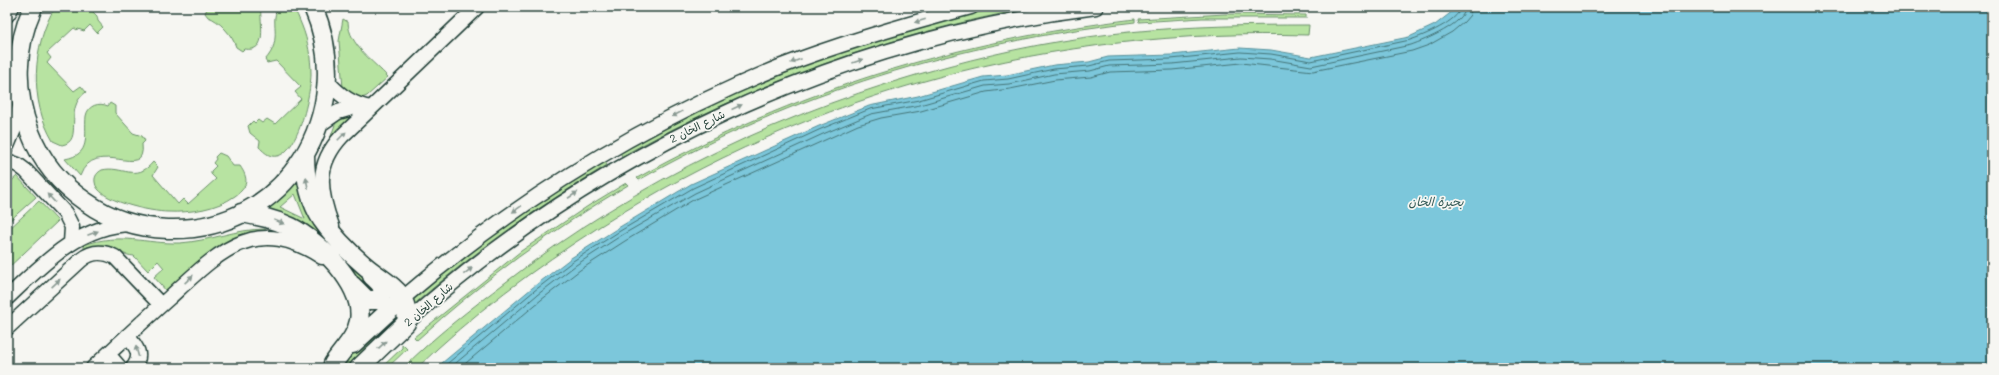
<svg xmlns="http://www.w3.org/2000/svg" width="1999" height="375" viewBox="0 0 1999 375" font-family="Mali,'Playpen Sans Arabic',sans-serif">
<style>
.green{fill:#b7e3a1;stroke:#6b906a;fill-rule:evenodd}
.water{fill:#7cc7db;stroke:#579098}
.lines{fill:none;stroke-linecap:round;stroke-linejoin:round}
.shore{stroke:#447477;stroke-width:1}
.minor-casing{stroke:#1f3d34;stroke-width:17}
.major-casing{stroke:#1f3d34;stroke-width:21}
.minor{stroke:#f6f6f2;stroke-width:14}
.major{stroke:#f6f6f2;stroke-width:18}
.oneway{fill:#8a9a93}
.labels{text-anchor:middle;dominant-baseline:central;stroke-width:3.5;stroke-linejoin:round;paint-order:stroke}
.street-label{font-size:11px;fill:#1f3d34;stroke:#f6f6f2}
.water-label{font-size:12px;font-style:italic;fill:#325955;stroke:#f6f6f2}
</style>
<rect width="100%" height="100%" fill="#f6f6f2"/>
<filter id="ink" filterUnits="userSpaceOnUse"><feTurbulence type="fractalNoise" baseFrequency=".025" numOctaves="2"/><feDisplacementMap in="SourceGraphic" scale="8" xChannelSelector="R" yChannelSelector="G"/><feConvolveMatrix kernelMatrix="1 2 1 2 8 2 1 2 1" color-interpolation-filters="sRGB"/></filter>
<g filter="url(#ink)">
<path class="green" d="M55 7H88L97 16 98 21 103 27 97 33 90 25 84 31 78 29 77 30 74 28 47 53 51 58 47 63 74 91 81 86 86 92C62 109 85 141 62 145L53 141C29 101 32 46 55 7Z
M208 7H261C259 22 270 53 244 49L242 51 236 47C233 36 219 20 208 17L205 13Z
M280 7H292C297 12 299 19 302 26 308 41 311 58 311 74 311 91 298 161 272 156 267 155 263 151 259 147L260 141 250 133 248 126 253 121 255 123 258 120 262 123 267 119 275 124 301 99 295 92 301 87 276 61 267 63 265 60C285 39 267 18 280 7Z
M1005 7H1037C890 33 752 84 622 156L619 151C742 85 867 34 1005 7Z
M1225 14 1306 15V18H1202L1139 22 1138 19Z
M343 19 348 22C349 45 374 62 388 77L367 96 359 99 343 88 339 41Z
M1135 19V22C960 42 793 93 639 180L637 178C796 90 955 41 1135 19Z
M1309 25 1308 35C1052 28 816 90 599 227 535 268 472 314 417 368H403C435 336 470 309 506 282 638 180 787 109 948 66 1007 50 1068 38 1129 32 1189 26 1249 25 1309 25Z
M110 103 115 106V113L133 133 142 136 145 141 142 144C147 183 95 135 80 176L65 159C92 154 84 136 86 116 88 105 99 102 108 106Z
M353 115 330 139 337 119Z
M219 153 226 156 233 166H240C249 179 248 187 235 196 217 209 190 213 168 212 152 212 96 201 95 182 94 176 98 172 102 170 122 165 136 183 153 162L158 167 153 175 178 204 183 199 188 204 216 179 211 174V171L216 166 213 163 216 159 215 157Z
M604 160 607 165C538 207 472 253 411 307L407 303 429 283 514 218Z
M17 176 36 197 7 223V185Z
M298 181 376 285 374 295 353 273 267 210ZM295 194 305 219 280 207Z
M626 183 628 185C552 230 482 281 417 340L414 337 521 251 588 206Z
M39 201 58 221 7 269V231Z
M265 229 266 232 235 238 216 248 167 292 154 277 164 268 158 261 148 271 134 256C113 254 107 239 84 249V245C121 232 144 244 180 243 210 241 236 229 265 229Z
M385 322 389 327 346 368H338Z
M402 344 407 349 387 368H381L402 348Z"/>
<path class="water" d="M1458 7H1992V368H436L532 288 571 258 618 228 691 184 819 126 869 106 918 96 983 77 1007 75 1054 65 1089 62 1108 57 1171 55 1240 48 1271 50 1311 57 1409 37 1435 25Z"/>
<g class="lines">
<path class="shore" d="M442 368 534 291 573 261 620 231 693 188 821 129 870 109 919 100 984 81 1008 79 1054 69 1089 66 1109 61 1171 59 1240 52 1271 54 1311 61 1410 40C1423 36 1459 21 1461 7
M450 368 537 295 576 265 622 235 695 193 823 134 871 114 920 105 985 86 1009 84 1054 74 1090 71 1109 66 1172 64 1241 57 1270 59 1311 66 1411 45C1425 40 1465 24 1466 7
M460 368 541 300 580 270 625 241 693 200 858 125 881 118 921 111 986 92 1010 89 1055 80 1091 77 1110 72 1172 70 1241 63 1313 71 1412 51 1429 45 1452 32 1464 22 1470 15 1472 7"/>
<g class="minor-casing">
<path id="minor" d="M7 15 12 7
M7 73 19 58
M328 82C340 96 353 105 371 108
M319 125 338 112 359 106
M7 146 17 122 20 104
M7 161 18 165 26 171 65 213 72 227 71 243
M332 226C319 191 315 165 342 136L477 7
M7 298C42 265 79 225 131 224
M403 298C516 201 644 122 782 66 844 42 907 24 971 7
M406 323C598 151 839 39 1096 7
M7 328 81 260C92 251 103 251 115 257L161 305
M127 336C137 347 143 355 133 368
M108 354 120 368
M93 368C118 345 143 321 169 298 218 253 254 213 322 257"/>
</g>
<g class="major-casing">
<path id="major" d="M33 7C15 47 14 91 30 132 41 161 61 185 86 202 110 219 139 228 168 229 286 233 359 112 313 7
M305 155C305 179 309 200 322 220 333 236 349 252 364 265 384 283 411 290 406 323L359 368
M241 213C259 216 275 219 291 227 319 241 365 286 359 321 356 338 342 350 333 364
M352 285 367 300H376C389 291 380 283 372 276
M353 344 403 298"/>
</g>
<use href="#minor" class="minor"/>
<use href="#major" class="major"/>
</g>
<defs><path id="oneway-solid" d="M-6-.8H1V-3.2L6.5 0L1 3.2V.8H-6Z"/></defs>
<g class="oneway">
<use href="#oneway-solid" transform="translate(920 21) rotate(164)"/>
<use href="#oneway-solid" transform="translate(796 61) rotate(159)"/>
<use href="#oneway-solid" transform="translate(858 61) rotate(-19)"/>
<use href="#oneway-solid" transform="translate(737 107) rotate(-24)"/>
<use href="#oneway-solid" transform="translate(677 114) rotate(153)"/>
<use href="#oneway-solid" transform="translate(342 136) rotate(-45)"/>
<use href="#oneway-solid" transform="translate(307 183) rotate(-101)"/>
<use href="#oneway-solid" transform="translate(573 195) rotate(-33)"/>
<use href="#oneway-solid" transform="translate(51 198) rotate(-133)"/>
<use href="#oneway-solid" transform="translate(517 209) rotate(145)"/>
<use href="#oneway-solid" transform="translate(279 222) rotate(21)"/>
<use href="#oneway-solid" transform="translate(93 233) rotate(-21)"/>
<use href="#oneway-solid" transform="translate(468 271) rotate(-38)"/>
<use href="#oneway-solid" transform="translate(189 279) rotate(-43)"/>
<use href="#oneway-solid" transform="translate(56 283) rotate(-43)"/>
<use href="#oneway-solid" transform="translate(382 345) rotate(-44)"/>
<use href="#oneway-solid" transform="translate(137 351) rotate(-106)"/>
</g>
</g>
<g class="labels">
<g class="street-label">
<text transform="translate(697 126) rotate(-26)">شارع الخان 2</text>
<text transform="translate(428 304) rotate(-41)">شارع الخان 2</text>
</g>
<g class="water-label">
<text x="1436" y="201">بحيرة الخان</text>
</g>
</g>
<rect width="1999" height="375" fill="none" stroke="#f6f6f2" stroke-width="24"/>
<rect x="12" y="12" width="1975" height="351" fill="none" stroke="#1f3d34" stroke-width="1.5" filter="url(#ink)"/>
</svg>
